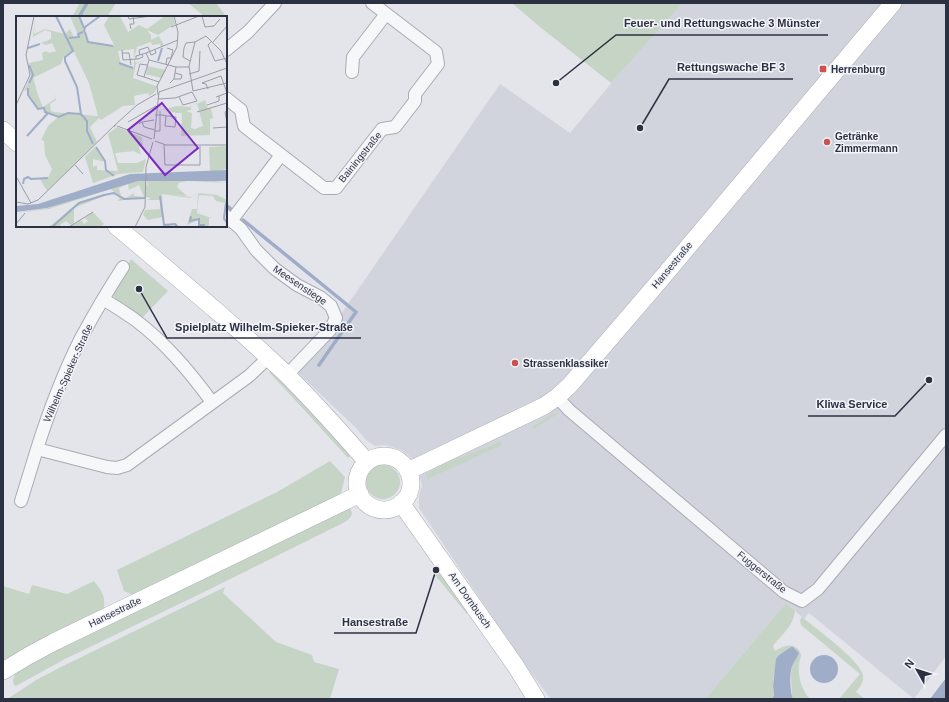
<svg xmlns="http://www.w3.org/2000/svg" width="949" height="702" viewBox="0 0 949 702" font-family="Helvetica,sans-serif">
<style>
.built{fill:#d2d4dd}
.green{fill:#c6d4c5}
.water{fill:#a0adc9}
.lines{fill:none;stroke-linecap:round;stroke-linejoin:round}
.stream{stroke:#a0adc9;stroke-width:3.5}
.street-casing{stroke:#a9abb5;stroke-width:14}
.secondary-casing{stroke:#a9abb5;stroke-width:18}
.street{stroke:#f6f7f9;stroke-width:12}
.secondary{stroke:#fff;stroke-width:17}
.poi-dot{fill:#ca524f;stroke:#f3f5f8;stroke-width:1.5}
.labels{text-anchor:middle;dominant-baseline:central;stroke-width:3;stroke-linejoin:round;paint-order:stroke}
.poi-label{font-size:10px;font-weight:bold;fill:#2c3043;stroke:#f3f5f8;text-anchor:start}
.street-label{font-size:10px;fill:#2c3043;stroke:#f3f5f8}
.inset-river{fill:none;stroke:#a0adc9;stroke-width:2}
.inset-road{fill:none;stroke:#9a9da8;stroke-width:1}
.view{fill:#7b2cbf;fill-opacity:0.15;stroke:#7b2cbf;stroke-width:2}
.inset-edge{fill:none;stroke:#2c3043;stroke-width:2}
.leader{fill:none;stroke:#2c3043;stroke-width:1.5}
.callout-dot{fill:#2c3043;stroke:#f3f5f8;stroke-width:1.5}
.callout-label{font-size:11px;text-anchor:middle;font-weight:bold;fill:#2c3043;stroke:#f3f5f8;stroke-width:3;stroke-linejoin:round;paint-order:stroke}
</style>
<rect width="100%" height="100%" fill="#e4e5eb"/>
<path class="built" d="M683 3H946V656L914 699 809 613 804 619 786 603 705 699H551L522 661 419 508V495L422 486 420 477 417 467 413 460 408 455 401 450 385 445 375 446 366 440 356 428 294 369 330 330 500 84 570 133 618 75Z"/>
<path class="green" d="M80 3H116L107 17H72Z
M188 3H216L225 15 221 17H205Z
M512 3H683L611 83 540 27Z
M131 259 168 291 141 319 117 301 113 295V288Z
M272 371 340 443 350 456 348 458 307 413 269 372Z
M553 413H559L534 429 532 426 543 420Z
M501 441 502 445 428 479 426 474C441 463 460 458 478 451 486 448 493 444 501 441Z
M377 448C389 448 399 450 408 458 402 457 398 455 392 453 386 451 379 452 373 450Z
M330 461 345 477 341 493 331 500 135 596 124 591 117 570 277 492Z
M366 482a17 17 0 1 1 34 0a17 17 0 1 1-34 0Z
M359 507C365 508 370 511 376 512 382 514 388 514 394 516 381 518 369 516 359 507Z
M350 508 352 513C351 518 349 519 345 522L202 593 65 659 16 686 14 685 13 680 16 672 49 653Z
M439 572 468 613 467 614 435 575Z
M94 581C104 593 105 597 104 612L3 665V586L29 594 32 585 67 594Z
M225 587 223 593 276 642 312 655 314 662 339 669 330 699H7L38 679 63 666Z
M786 603 795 611C793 627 782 634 773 646L775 651C782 647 791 642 798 649 799 651 801 653 801 655 801 658 799 661 799 664 798 677 801 689 810 699H793L792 697 791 674 792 664 799 655 791 647 779 655C777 665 773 676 773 686 773 692 775 694 772 699H705Z
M802 617C815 628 860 660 863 675 864 682 860 687 856 692L865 699H839L860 674 801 625 800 620Z"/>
<path class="water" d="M791 647H793L799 653C798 657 795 660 793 664 789 671 790 691 793 699H772L774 695 773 686 776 659 779 655Z
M810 669a14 14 0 1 1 28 0a14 14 0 1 1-28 0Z
M946 678V699H930Z"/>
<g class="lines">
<path class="stream" d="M79 17 87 3
M226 205 231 209
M243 220 356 312 319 365"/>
<g class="street-casing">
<path id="street" d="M226 50 248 32 275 3
M352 72 353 57 386 14
M226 98 241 110 244 126 324 188H336L382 129 395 127 415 101V94L438 64 436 52 372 3
M226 216 241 229 256 250 275 269 297 285 320 297 331 306 336 318 330 330 287 375
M231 221 281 155
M103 299C113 305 124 312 134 319 165 342 189 371 212 402
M557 397 569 410 784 592 802 601 818 589 946 435
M37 449C49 411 63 374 81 338 94 314 108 290 123 267
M21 501 37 449 107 467 117 468 127 465 249 376 268 358"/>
</g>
<g class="secondary-casing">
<path id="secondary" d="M3 130 17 143
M116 226C174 275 233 323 287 375 315 403 341 432 367 462
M357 483a27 27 0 1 1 54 0a27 27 0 1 1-54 0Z
M408 471 544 406 557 397 570 385 656 285 893 3
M401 503 515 665 536 699
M3 671 28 656 54 642 360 494"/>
</g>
<use href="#street" class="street"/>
<use href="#secondary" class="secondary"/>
</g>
<g class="poi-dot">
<rect x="819" y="65" width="8" height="8" rx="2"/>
<circle cx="827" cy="142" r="4"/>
<circle cx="515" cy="363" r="4"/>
</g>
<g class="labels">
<g class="poi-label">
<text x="831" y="69">Herrenburg</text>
<text x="835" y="136">Getränke<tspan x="835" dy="12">Zimmermann</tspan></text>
<text x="523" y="363">Strassenklassiker</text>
</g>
<g class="street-label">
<text transform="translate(360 157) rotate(-51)">Bainingstraße</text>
<text transform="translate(672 265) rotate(-50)">Hansestraße</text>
<text transform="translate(300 285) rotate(34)">Meesenstiege</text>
<text transform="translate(68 373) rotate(-66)">Wilhelm-Spieker-Straße</text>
<text transform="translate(762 572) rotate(39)">Fuggerstraße</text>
<text transform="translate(470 600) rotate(55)">Am Dornbusch</text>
<text transform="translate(115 612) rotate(-26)">Hansestraße</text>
</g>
</g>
<g transform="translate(16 16)">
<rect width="211" height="211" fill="#e4e5eb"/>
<path d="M19 0 18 18 29 13 49 18 54 13 58 21H63L54 0H63L72 26 91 30 98 29 88 9 93 0H104L112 16 123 9 131 13 149 0H157L159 8 142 19 131 14 135 19V24L143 20 148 29 145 31 144 28 136 29 135 26 121 31 118 43V33L102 35 105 49 118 51V43L120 47 132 43 120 48 117 62 140 70 143 66 139 76 133 80 132 77 118 80 119 89 107 90 85 104 83 102 74 111 81 126 31 175 24 163 32 162 36 153 29 139 28 125 25 124 32 110 41 102V99L28 96V92L21 93 12 80V74L8 75 15 60 13 47 27 44 26 37 30 35 33 37 40 35 36 27 30 29 25 27 35 23V16L29 14 17 21ZM57 34 73 67 82 100 38 96 35 95 34 88 40 84 38 77 39 83 27 91 23 82 17 62 45 48 48 40ZM131 50 150 54 146 62 133 59H130ZM189 84 192 93 195 92 197 102 194 103V119L165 120 166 97H160V100L159 96 153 98 152 93 140 95 161 90 174 91ZM181 87 187 110 179 113 175 112 176 97 170 95 175 94V91ZM101 111 126 121 127 129 123 131 125 139 118 135 99 137 102 147H121L130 143 127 156 102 158 77 167 69 141 79 131 89 146 77 143V151L81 149V154L102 155 92 118ZM211 130V153L194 156 193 131ZM188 163 211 167 171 165 163 167 161 171 171 180 153 178 175 181 184 177 199 179 189 177 201 179 211 184 209 202 211 207 207 204 209 187 200 185 197 180 183 179 181 197 196 202H193V209L189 211 182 210V204L171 209 176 193H181L182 178 174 182 146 178 148 209 160 207 162 211 158 209 148 211 146 201 132 204 127 199 129 194 144 193V184H131L135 182 130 181 101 185 104 182 96 177 58 192V207L55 209 50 205 44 209 45 211H33L63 186 98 176 95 173 33 193 0 197 32 192 112 166 129 164 131 169 133 171 130 164ZM112 168 113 174 123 169 128 181 118 180V177L110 182 105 180 103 172ZM77 196 88 208 84 211H54L65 204 68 208 72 205 69 202Z" fill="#c6d4c5" fill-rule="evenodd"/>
<path d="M211 154V165H122L31 192 0 196V190L22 188 114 158Z" fill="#a0adc9"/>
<path class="inset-river" d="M40 0 57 35 49 41V45L61 71 65 98 71 105V115L77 128M63 0 68 12M68 16 69 11 84 0M69 16 72 26 97 30M53 22 63 21 62 18 67 16M12 32 24 28M142 45 146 32M103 47 117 52M13 67 17 59 13 49M12 72V79L22 93 28 92 29 96 43 101 52 97 65 98M11 120 32 97M80 131 89 145 90 154 98 160M7 168 8 163 12 161 15 163 32 162M144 180 148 209 159 208 162 211M210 187 208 202 211 207M175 200 174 205 183 203V209H189M36 211 63 187 88 179 98 177 108 183 129 182"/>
<path class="inset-road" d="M112 0 113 3 135 0M186 0 189 11 198 10 204 3M155 11 183 0M115 13 114 8H118L117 0M196 25 192 29 199 45 211 42M197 26 211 10M106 34 107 44 122 43 127 41 126 38M106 37H113L115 49M130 37 162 24M124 39 123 34 132 31 135 39 140 37 139 34M120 43V40L130 37 133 44M133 44 160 51H173M133 44 128 61 143 66M174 45 167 41 168 32 170 27 179 26M150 48 151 42H155L157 34 151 32M211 48 205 35 190 20 179 26 173 50 177 75 211 67M173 58 183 55 184 35M128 61 121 59 124 48 131 49M158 63H165L166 59 159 57M154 67 158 63 160 51M192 73 190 68 186 67 205 60 211 77 200 81M142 79 141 70 161 31 162 16 158 0M142 83 159 82 176 76 181 85 167 89 163 81M0 89 14 59 10 39 18 0M191 89 203 85V80M211 95 209 96 211 107M181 96 211 87M139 99H147L150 100H154L156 101H160L159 111 149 110 150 100M112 106 140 90M126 106 138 104M100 108 121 89 140 78M123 108 126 106 128 111 139 114M101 110 136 123M197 112 211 111M139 115H144V95M138 123 143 76 211 52M139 125 150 129H211M148 129 149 149H184V130M59 149 67 158M1 162 15 187M0 186 12 188 22 184 100 108 98 111M0 208 9 197M53 211 77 196M119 211 129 191 130 151 137 126"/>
<path class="view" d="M146 87 182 132 149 159 112 114Z"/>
<rect width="211" height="211" class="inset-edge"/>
</g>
<path class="leader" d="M556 83L616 35H828M640 128L669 79H793M139 289L167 338H361M929 380L895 416H808M436 570L416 633H334"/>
<g class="callout-dot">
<circle cx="556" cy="83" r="4"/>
<circle cx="640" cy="128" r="4"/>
<circle cx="139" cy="289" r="4"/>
<circle cx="929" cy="380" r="4"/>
<circle cx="436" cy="570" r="4"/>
</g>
<g class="callout-label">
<text x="722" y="27">Feuer- und Rettungswache 3 Münster</text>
<text x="731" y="71">Rettungswache BF 3</text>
<text x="264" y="331">Spielplatz Wilhelm-Spieker-Straße</text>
<text x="852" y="408">Kliwa Service</text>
<text x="375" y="626">Hansestraße</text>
</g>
<rect width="949" height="702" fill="none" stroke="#2c3043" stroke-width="8"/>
<g transform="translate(917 670) rotate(309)" stroke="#f3f5f8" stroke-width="3" paint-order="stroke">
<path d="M0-3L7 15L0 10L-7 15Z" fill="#2c3043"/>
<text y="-6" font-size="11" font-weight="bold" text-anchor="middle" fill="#2c3043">N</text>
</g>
</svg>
